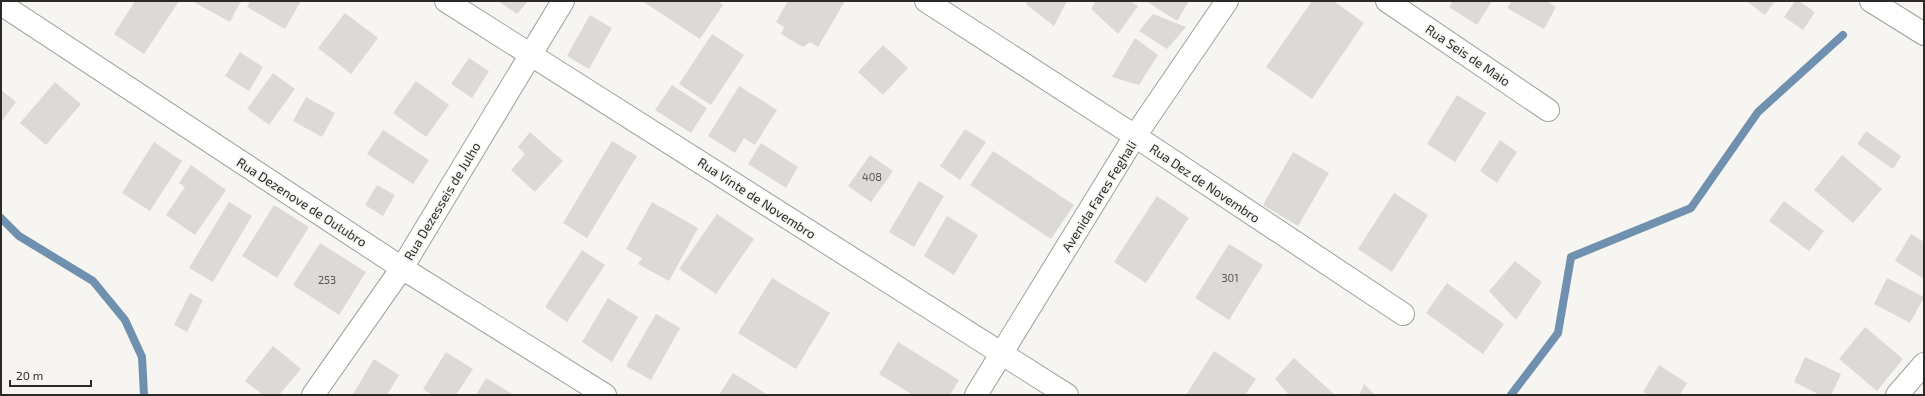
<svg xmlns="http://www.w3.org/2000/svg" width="1925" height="396" viewBox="0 0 1925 396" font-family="'Exo 2',sans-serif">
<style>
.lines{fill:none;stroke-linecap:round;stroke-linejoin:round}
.stream{stroke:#6f90ae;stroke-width:8}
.building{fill:#dcdad6}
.minor-casing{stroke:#a09f9b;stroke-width:24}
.tertiary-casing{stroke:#a09f9b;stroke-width:24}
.minor{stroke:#fff;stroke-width:22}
.tertiary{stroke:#fff;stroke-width:22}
.labels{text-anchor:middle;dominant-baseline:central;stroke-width:3;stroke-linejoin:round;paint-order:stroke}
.number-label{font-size:11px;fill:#575654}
.street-label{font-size:13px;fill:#2b2a28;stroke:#f7f5f1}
</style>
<rect width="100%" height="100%" fill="#f7f5f1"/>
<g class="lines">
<path class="stream" d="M1 218 19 236 93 281 125 320 142 357 144 395
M1511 395 1558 333 1571 257 1691 208 1758 112 1843 35"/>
</g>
<path class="building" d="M135 1H179L144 54 114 34Z
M192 1H241L230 22Z
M250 1H301L285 29 247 7Z
M498 1H528L517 14Z
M642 1H717L723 5 700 39Z
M788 1H845L818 47 810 42 803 47 781 34 784 27 776 22Z
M1028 1H1067L1054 26 1026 4Z
M1096 1H1130L1138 6 1118 34 1091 9Z
M1146 1H1189L1177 21Z
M1312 1H1334L1364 23 1312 99 1266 67Z
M1453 1H1492L1477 25 1449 7Z
M1512 1H1547L1556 7 1544 29 1507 8Z
M1746 1H1775L1765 15Z
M1795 1H1799L1815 12 1803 30 1784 17Z
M345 13 378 38 351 74 318 48Z
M1153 14 1186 27 1167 49 1139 31Z
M590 15 612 28 589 69 567 56Z
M712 34 744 55 711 105 679 84Z
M1135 38 1158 55 1139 85 1112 77Z
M883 45 908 68 883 95 858 72Z
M240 52 263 67 249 91 225 76Z
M469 58 489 71 472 98 451 84Z
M273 73 295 89 269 125 247 109Z
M416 81 449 105 426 137 393 113Z
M55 82 81 104 46 145 20 123Z
M672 85 707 108 691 133 655 110Z
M739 86 777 110 755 145 744 138 735 153 708 136Z
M1 90 16 102 1 122Z
M1457 95 1486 113 1455 162 1427 144Z
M306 97 335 113 322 137 293 121Z
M965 129 986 142 960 180 940 166Z
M383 130 429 160 413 184 367 154Z
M1866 131 1901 156 1893 169 1857 144Z
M530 132 563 161 535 192 511 170 525 154 518 147Z
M1500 140 1517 152 1497 183 1480 171Z
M612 141 637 156 587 238 563 223Z
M154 142 182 161 150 211 122 193Z
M761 143 798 167 786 188 748 164Z
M993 151 1074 205 1051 239 970 185Z
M1293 152 1329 173 1298 226 1263 205Z
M870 155 893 171 871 202 848 186Z
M1842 155 1882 189 1853 223 1814 190Z
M191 165 226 190 195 235 166 215 185 187 179 183Z
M919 181 944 196 914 247 889 232Z
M377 185 395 195 383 216 365 205Z
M1394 193 1428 215 1392 272 1358 249Z
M1157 196 1189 218 1146 283 1114 262Z
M1784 201 1824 231 1809 251 1769 221Z
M229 202 252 216 213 282 189 268Z
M652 202 698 228 669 281 638 264 642 258 626 249Z
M274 205 309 227 277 278 242 256Z
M717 214 754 239 716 294 679 269Z
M947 216 978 235 954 275 924 256Z
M1911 234 1924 242V279L1895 261Z
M320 243 366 272 339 315 293 285Z
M1229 244 1263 265 1229 320 1195 298Z
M582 250 605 265 567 322 545 307Z
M1515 261 1542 282 1516 320 1489 291Z
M772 278 830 313 796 369 738 333Z
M1887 278 1924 297 1910 323 1874 304Z
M1447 283 1504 324 1483 354 1426 313Z
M190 293 203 300 187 332 174 325Z
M608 298 638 317 612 362 582 342Z
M656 314 680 328 651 380 626 366Z
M1865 327 1903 359 1877 391 1839 359Z
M898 342 959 380 950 395H913L879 374Z
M273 346 301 369 279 395H263L245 381Z
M1214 351 1256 379 1245 395H1186Z
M446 352 473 369 456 395H432L423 389Z
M1805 357 1841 374 1831 395H1820L1794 382Z
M1294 358 1335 395H1289L1275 379Z
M374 359 399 375 387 395H354L353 394Z
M1659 365 1687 383 1680 395H1649L1643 392Z
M733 373 768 395H719Z
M486 378 514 395H476Z
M1364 384 1375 395H1359Z"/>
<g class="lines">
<g class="minor-casing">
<path id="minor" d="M446 1 1067 395
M926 1 1135 136 1403 314
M1387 1 1548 110
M1 4 402 268 605 395
M313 395 402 268 563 1
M1897 395 1924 364"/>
</g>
<g class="tertiary-casing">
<path id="tertiary" d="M1871 1 1924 34
M976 395 1135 136 1227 1"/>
</g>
<use href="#minor" class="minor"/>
<use href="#tertiary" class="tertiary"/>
</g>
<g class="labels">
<g class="number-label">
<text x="872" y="176">408</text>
<text x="1230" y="277">301</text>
<text x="327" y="279">253</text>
</g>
<g class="street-label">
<text transform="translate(1468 55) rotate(34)">Rua Seis de Maio</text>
<text transform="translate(1205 183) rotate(34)">Rua Dez de Novembro</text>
<text transform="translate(1099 196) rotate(-58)">Avenida Fares Feghali</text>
<text transform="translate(757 198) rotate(33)">Rua Vinte de Novembro</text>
<text transform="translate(442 201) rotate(-59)">Rua Dezesseis de Julho</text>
<text transform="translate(302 202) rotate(33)">Rua Dezenove de Outubro</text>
</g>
</g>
<rect width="1925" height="396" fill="none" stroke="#2b2a28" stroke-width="4"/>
<path d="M10 380v6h81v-6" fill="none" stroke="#2b2a28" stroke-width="2"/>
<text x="16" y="380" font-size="12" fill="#2b2a28" stroke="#f7f5f1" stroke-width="3" paint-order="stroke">20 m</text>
</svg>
